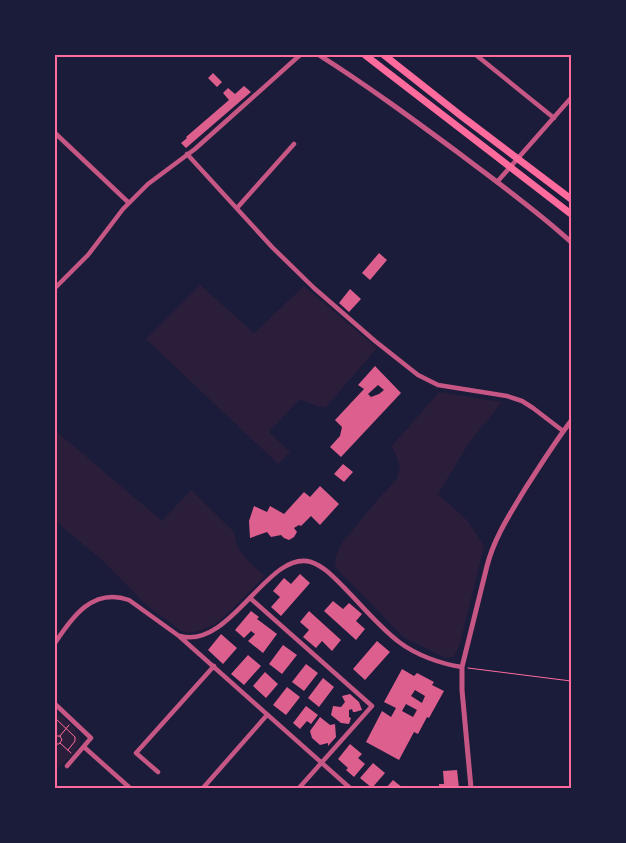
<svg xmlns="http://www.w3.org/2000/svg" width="626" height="843" viewBox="0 0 626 843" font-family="Barlow,sans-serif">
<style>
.green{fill:#2a1e3b}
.building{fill:#dd5f8e;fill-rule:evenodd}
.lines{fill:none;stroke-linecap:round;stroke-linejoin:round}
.path{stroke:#ff6b9d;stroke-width:1}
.minor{stroke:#c65784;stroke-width:4.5}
.tertiary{stroke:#c65784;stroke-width:5}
.trunk{stroke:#ff6b9d;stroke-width:7}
.neatline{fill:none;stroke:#ff6b9d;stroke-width:2}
</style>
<rect width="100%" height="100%" fill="#1b1b3a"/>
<path class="green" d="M200 285 254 333 304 286 377 348 326 407C313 408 311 401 299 400L269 432 290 452 278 464 146 339Z
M439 392 502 402 469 443 438 494 467 520 484 546 460 644 454 657 446 658 403 637 363 595 339 572 335 565 336 556 341 544 379 498 397 479 400 466C396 459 397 452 391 447Z
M56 431 162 521 191 490 234 532 237 546 248 561 265 576 225 616 213 625 199 631 189 633 181 631 144 603 102 560 55 521V432Z
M55 711C62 716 85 733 80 744 76 753 65 761 58 768L55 765Z"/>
<path class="building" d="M213 73 222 82 217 87 208 78Z
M244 86 251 92 186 148 181 143 187 138 186 137 229 100 223 93 228 88 235 94Z
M379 253 387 260 370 280 362 273Z
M350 289 361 299 349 312 339 303Z
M375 366 401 393 341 457 330 447 340 436 342 427 335 420 364 389 358 385ZM378 385 384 390 379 394 371 397 368 394Z
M343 464 353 472 344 482 334 474Z
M320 486 339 504 320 525 311 516 301 526 299 525 294 528 297 532 294 537 289 540 284 538 281 535 271 537 267 532 250 538 249 521 254 506 267 512 270 506 284 514 304 492 310 497Z
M300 574 310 583 281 616 271 607 280 597 273 591 284 578 291 584Z
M333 601 343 609 349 603 362 614 356 621 365 629 356 640 324 611Z
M251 611 259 617 257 619 277 634 263 653 248 641 255 634 251 631 244 638 235 630Z
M309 611 341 640 332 651 322 641 316 648 303 637 309 630 300 622Z
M221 634 237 648 223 664 208 650Z
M377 641 390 652 365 680 353 669Z
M283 645 297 655 282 674 269 664Z
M248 655 261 666 244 685 231 674Z
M306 664 318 673 304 691 292 682Z
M402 669 414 676 417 673 434 682 432 685 444 691 429 718 427 717 418 734 414 732 399 760 366 742 382 711 391 717 396 708 384 702ZM415 690 425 696 422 703 411 696ZM406 704 417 710 413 717 402 711Z
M265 672 278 684 266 698 253 686Z
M323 678 334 687 319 707 308 698Z
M287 687 300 697 286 715 273 705Z
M350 694 359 702 362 710 355 712H353L352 709 349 710V717L351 718 349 724 341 723 331 715 333 706 341 707 345 702 342 696Z
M306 706 318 715 311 724 307 721 300 729 293 723Z
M320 717 330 725 335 724 336 737 328 746V743L320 745 312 738 310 731Z
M350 744 362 754 358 758 365 764 354 777 346 770 348 768 338 759Z
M373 763 385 773 372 788 360 778Z
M457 770 459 788H439V784H444L443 771Z
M393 780 403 788H386Z"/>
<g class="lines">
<path class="path" d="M468 668 571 681
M55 718 75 737V741L68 750
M55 736H60L62 740 59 744H55
M60 736 69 725
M60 743 71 753"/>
<path class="minor" d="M476 55 554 118
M55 133 129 203
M187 154 272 247 314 288 375 341 418 375 438 385 507 396 522 401 533 408 563 431
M497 182 571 98
M237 208 294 144
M55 288 88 255 123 209 148 184 195 149 300 55
M250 598 372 706 299 788
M180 636C231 650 268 549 311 562 317 564 323 568 328 572 353 594 373 622 399 642 416 655 441 664 462 667
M55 643C72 617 93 587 129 600L179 636 350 788
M55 704 91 738 67 766
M84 747 130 788
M158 772 136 753 214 666
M203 788 267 715"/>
<path class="tertiary" d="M319 55C368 86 414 120 460 154 498 183 536 210 571 242
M471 788 462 690V667L487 566C494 538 510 514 525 489 540 466 554 443 571 421"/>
<path class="trunk" d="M365 55 571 214
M384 55 460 115 571 199"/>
</g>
<rect width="626" height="843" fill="none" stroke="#1b1b3a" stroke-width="112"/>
<rect x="56" y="56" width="514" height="731" class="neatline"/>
</svg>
